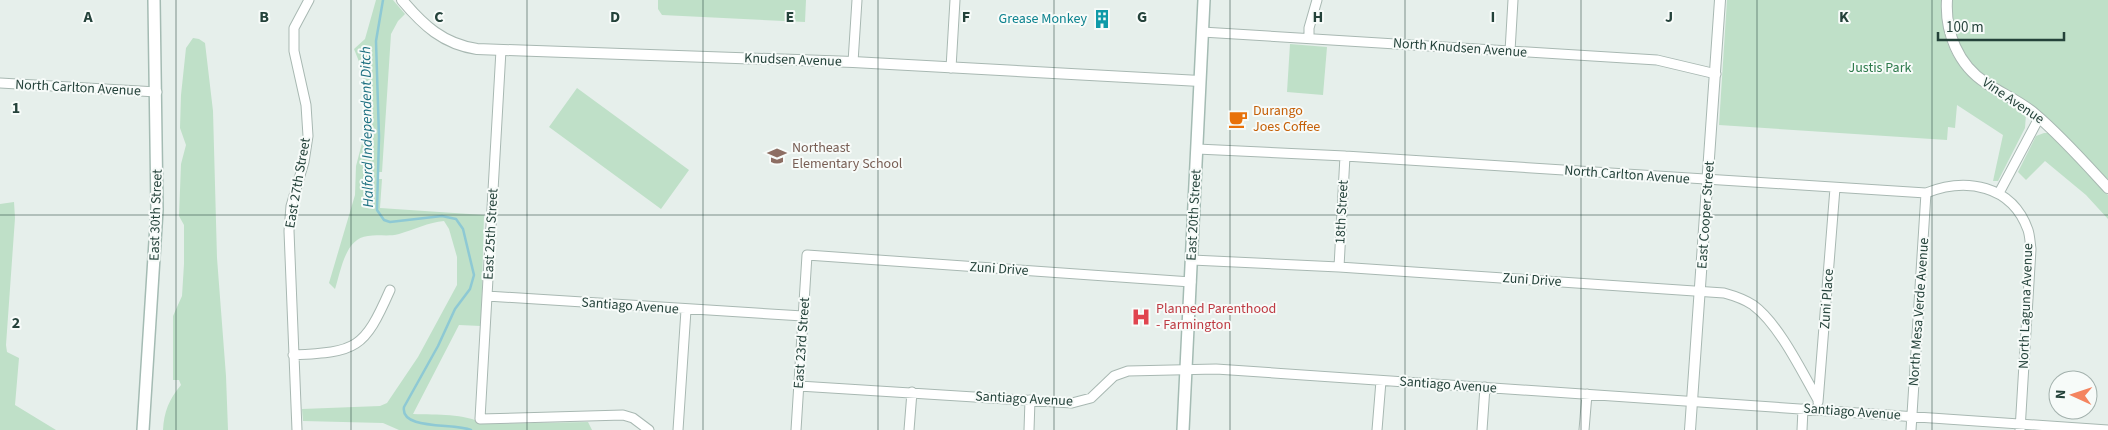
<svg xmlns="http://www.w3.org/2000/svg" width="2108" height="430" viewBox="0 0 2108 430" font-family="'Source Sans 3',sans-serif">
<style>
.green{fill:#bfe0c8}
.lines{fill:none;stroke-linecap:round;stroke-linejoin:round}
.stream{stroke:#8ec9d4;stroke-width:2.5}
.minor-casing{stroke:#a8b8b2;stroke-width:11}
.tertiary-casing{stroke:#a8b8b2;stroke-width:12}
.secondary-casing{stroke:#a4bbb3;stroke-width:14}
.minor{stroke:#fff;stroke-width:9}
.tertiary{stroke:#fff;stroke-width:10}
.secondary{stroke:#fff;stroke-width:11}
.grid{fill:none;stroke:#24423a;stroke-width:1;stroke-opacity:0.55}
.labels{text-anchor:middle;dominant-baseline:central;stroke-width:4;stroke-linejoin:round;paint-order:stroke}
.culture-label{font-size:14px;fill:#0d838f;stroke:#f7fbf9;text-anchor:end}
.street-label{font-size:14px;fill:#24423a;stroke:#f7fbf9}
.park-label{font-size:14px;fill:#2d7a4b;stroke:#f7fbf9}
.food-label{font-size:14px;fill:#c56008;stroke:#f7fbf9;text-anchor:start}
.education-label{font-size:14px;fill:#785e54;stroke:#f7fbf9;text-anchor:start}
.health-label{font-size:14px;fill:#be3a42;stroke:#f7fbf9;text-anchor:start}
.water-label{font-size:15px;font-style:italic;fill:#1c6f80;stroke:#f7fbf9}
.grid-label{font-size:16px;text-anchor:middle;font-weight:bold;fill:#24423a;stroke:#f7fbf9;stroke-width:4;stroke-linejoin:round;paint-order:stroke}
</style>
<rect width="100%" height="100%" fill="#e6efeb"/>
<path class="green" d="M376 0H393L405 14 398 21 391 34 382 172H379V179H382L380 208 484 215 481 326 459 325 413 414C439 415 462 413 485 424L588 422 592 430H399L383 423 303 421 302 409 380 406 387 403 418 357 457 285V257L449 229 444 221C429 222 413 230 399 234 388 237 378 234 368 236 345 238 341 271 335 289L329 283 355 195 356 166 366 128V98L362 69 354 49 365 39Z
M658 0H806L805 22 662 15 658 9Z
M1727 0H1942C1939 62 1973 85 2023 110L2026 114 2025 128 1998 181H1993L2003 135 1957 105 1955 128 1948 127 1947 140 1719 125Z
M1952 0H2108V181C2086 158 2065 133 2041 112 2026 100 2009 93 1993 82 1964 63 1951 34 1952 0Z
M193 38 199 39 205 43 213 111 217 258 226 376 228 430H163C164 412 169 399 181 385L179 380H173V316L182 296 184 264V225L179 216 181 164 186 145 180 128 181 95 186 48Z
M1290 44 1327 47 1323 95 1287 92Z
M577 88 689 170 661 209 549 127Z
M2044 133H2050L2108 195V219L2086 195 2045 161 2026 180 2018 172 2036 136Z
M14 202 15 218 6 345 7 352 19 358 15 405 56 430H0V204Z"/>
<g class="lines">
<path class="stream" d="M383 0 376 41 379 137 377 210 384 220 390 222 442 216 456 219 463 229 474 275 470 289 455 309 438 346 404 407C400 430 453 423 471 430"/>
<g class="minor-casing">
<path id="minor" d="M1202 32 1657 60 1716 74
M1309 38V28L1317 0
M501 50 480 419 623 415 633 418 649 430
M1510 51 1513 0
M853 62 857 0
M951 68 955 0
M0 83 157 92
M1197 149 1345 156 1926 193C1966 177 2012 185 2028 230 2030 236 2030 243 2031 249L2020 430
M1999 193 2039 118
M1192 260 1339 267 1724 293C1735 296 1744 299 1753 305 1779 324 1802 372 1818 400
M1339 267 1345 156
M487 296 803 316
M293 355C357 352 364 349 390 290
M799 386 1072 403 1091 398 1114 376 1128 371 1216 369 2108 430
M1818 402 1835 188
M297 430 289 231 291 206 304 162 308 136 306 105 294 51V28L309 0
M678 430 686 310
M796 430 807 255 1191 282
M909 430 912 392
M1029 430 1030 400
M1377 430 1381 381
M1482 430 1485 387
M1584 430 1587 394
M1802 430 1803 409
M1911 430 1926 193"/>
</g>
<g class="tertiary-casing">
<path id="tertiary" d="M402 0C423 25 443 44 477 49L853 62 1200 81
M1947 0C1945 32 1958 65 1986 83 2002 94 2020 101 2035 114 2061 136 2084 162 2108 188
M1690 430 1720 0"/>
</g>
<g class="secondary-casing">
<path id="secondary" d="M143 430 157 210 154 0
M1183 430 1204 0"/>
</g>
<use href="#minor" class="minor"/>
<use href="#tertiary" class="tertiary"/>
<use href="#secondary" class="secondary"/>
</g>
<path class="grid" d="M176 0V430M351 0V430M527 0V430M703 0V430M878 0V430M1054 0V430M1230 0V430M1405 0V430M1581 0V430M1757 0V430M1932 0V430M0 215H2108"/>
<defs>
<g id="building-bare" transform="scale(1.5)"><path d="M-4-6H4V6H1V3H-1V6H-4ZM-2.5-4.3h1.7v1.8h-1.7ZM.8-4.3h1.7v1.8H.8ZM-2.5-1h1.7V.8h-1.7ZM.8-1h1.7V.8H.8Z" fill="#0f9aa8" stroke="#f7fbf9" stroke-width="2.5" paint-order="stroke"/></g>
<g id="cafe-bare" transform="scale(1.5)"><path d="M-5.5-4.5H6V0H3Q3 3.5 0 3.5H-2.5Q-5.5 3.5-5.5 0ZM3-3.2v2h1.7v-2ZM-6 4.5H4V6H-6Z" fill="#e8710a" stroke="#f7fbf9" stroke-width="2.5" paint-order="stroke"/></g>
<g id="school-bare" transform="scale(1.5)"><path d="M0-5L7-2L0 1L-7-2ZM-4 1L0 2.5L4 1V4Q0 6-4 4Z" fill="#8d6e63" stroke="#f7fbf9" stroke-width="2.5" paint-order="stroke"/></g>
<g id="hospital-bare" transform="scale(1.5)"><path d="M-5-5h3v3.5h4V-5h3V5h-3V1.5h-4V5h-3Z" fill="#e0444e" stroke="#f7fbf9" stroke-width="2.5" paint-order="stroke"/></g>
</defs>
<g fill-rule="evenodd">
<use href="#building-bare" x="1102" y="19"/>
<use href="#cafe-bare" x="1238" y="119"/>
<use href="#school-bare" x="777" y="156"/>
<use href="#hospital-bare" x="1141" y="317"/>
</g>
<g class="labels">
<g class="culture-label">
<text x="1087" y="19">Grease Monkey</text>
</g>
<g class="street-label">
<text transform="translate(1460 48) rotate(4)">North Knudsen Avenue</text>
<text transform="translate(793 60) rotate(2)">Knudsen Avenue</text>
<text transform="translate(78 88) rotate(3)">North Carlton Avenue</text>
<text transform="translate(2013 101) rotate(34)">Vine Avenue</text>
<text transform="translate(1627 175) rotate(4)">North Carlton Avenue</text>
<text transform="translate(298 183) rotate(-80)">East 27th Street</text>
<text transform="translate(1342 212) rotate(-87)">18th Street</text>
<text transform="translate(156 215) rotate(-88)">East 30th Street</text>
<text transform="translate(1194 215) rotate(-87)">East 20th Street</text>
<text transform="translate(1706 215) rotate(-86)">East Cooper Street</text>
<text transform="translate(491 234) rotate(-87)">East 25th Street</text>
<text transform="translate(999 269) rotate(4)">Zuni Drive</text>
<text transform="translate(1532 280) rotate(4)">Zuni Drive</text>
<text transform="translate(1827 299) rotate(-86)">Zuni Place</text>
<text transform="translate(630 306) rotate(4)">Santiago Avenue</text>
<text transform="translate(2026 306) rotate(-88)">North Laguna Avenue</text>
<text transform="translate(1919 312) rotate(-86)">North Mesa Verde Avenue</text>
<text transform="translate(802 343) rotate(-86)">East 23rd Street</text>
<text transform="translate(1448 385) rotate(4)">Santiago Avenue</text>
<text transform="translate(1024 399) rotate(3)">Santiago Avenue</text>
<text transform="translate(1852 412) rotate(4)">Santiago Avenue</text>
</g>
<g class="park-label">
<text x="1880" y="68">Justis Park</text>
</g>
<g class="food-label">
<text x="1253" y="111">Durango<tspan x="1253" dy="16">Joes Coffee</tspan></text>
</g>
<g class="education-label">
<text x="792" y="148">Northeast<tspan x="792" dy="16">Elementary School</tspan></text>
</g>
<g class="health-label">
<text x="1156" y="309">Planned Parenthood<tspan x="1156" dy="16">- Farmington</tspan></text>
</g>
<g class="water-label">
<text transform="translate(367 127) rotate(-91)">Halford Independent Ditch</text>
</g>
</g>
<g class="grid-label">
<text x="88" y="22">A</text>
<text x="264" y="22">B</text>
<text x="439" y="22">C</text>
<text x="615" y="22">D</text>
<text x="790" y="22">E</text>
<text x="966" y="22">F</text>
<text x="1142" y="22">G</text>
<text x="1318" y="22">H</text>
<text x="1493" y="22">I</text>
<text x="1669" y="22">J</text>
<text x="1844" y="22">K</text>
<text x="16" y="113">1</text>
<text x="16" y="328">2</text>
</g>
<g transform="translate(2073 395) rotate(273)"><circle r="24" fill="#f7fbf9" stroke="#a3b1ad"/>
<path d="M0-4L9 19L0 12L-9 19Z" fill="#f4845f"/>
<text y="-8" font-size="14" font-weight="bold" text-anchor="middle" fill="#24423a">N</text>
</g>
<path d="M1938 32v8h126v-8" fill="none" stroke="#24423a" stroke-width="2.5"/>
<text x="1946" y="32" font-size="15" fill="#24423a" stroke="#f7fbf9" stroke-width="4" paint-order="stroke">100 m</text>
</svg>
